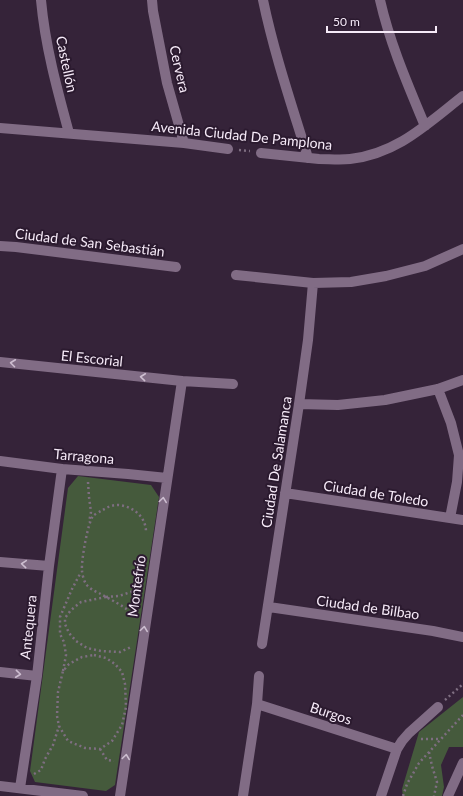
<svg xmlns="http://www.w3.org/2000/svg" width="463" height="796" viewBox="0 0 463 796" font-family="Lato,sans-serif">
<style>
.green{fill:#455a3c}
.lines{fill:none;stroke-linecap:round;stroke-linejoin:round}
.path{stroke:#7e6e81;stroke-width:2.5;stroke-dasharray:2 3;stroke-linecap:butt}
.street{stroke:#816c85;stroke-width:10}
.oneway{stroke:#cdbed0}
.labels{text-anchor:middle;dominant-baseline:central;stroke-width:4;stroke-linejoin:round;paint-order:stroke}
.street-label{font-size:14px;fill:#f6eaf8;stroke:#2b1a2f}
</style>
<rect width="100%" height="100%" fill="#352339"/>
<path class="green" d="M78 476 151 485 159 497 115 785 106 791 35 782 30 771 68 488Z
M463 697V747H449L441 765 444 787 442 796H403L402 789 419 732Z"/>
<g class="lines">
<path class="path" d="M239 150 250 151
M88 482 89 497 91 512 89 522
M106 597 81 602 71 610 65 618V624L69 633 76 641 87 648 101 651 120 652 131 647
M106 597 119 596 131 592 140 581
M134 616C127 607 109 599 99 593 94 591 89 588 86 584 84 581 82 574 82 570 81 561 88 522 93 516 95 514 99 512 101 511 106 508 111 505 118 505 132 506 146 516 146 532
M94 655 106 658 115 664 122 672 125 684 126 707 122 725 112 741 100 749 85 748 68 741 59 726 57 716 58 692 63 671 69 664 82 657Z
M63 671 66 655 64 642 60 634V617L72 589 81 572
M445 700 463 684
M421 739H440
M100 749 107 760 114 761
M429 752 432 766 437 782 434 796
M34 774 41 770 45 759 53 745 59 726
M403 796 407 784 419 763 463 715"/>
<path class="street" d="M41 0C45 45 57 89 69 133
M152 0 153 11 167 83 184 143
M263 0C274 53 292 106 308 158
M380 0C390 44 408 85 425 126
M0 128 184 143 228 149
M261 153C280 155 300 157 319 159 329 159 340 160 350 159 397 154 427 124 463 96
M0 246 16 247 176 267
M236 275 313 283 351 282 386 276 425 266 463 249
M0 362 182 381 233 384
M438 389 451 423 459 455 457 482 450 518
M299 404 338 405 385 400 438 389 463 380
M0 461 62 469 128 474 167 478
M285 493 463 520
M0 562 49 566
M269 607 433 631 463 637
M262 644 299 404 308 340 313 283
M0 672 37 676
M257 704 397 749
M0 786 83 796
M20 788 37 676 49 566 62 469
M120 796 182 381
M243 796 257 704 259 676
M381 796 397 749 402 741 409 733 438 707
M448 796 463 763"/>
</g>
<defs><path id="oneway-chevron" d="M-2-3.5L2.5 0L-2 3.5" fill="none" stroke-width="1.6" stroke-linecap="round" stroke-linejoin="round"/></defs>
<g class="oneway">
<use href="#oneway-chevron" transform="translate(13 363) rotate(-173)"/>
<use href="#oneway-chevron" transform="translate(143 377) rotate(-174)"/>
<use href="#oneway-chevron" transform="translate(163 500) rotate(-82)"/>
<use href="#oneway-chevron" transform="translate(24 564) rotate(-175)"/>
<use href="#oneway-chevron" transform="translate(144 629) rotate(-82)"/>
<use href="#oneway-chevron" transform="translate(18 674) rotate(6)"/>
<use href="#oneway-chevron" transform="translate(126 757) rotate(-82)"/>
</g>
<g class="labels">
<g class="street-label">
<text transform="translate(67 64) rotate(78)">Castellón</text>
<text transform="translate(180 69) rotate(77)">Cervera</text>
<text transform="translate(242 135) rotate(6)">Avenida Ciudad De Pamplona</text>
<text transform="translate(90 242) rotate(7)">Ciudad de San Sebastián</text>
<text transform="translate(92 358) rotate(6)">El Escorial</text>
<text transform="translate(84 456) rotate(5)">Tarragona</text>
<text transform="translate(276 462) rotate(-81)">Ciudad De Salamanca</text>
<text transform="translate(376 493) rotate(9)">Ciudad de Toledo</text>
<text transform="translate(136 586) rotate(-82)">Montefrío</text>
<text transform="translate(368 607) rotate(8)">Ciudad de Bilbao</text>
<text transform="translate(28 627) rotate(-84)">Antequera</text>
<text transform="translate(331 713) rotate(18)">Burgos</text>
</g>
</g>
<path d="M327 26v6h109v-6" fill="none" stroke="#f6eaf8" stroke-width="2"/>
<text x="333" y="26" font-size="12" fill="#f6eaf8" stroke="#2b1a2f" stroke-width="3" paint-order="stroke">50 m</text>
</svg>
